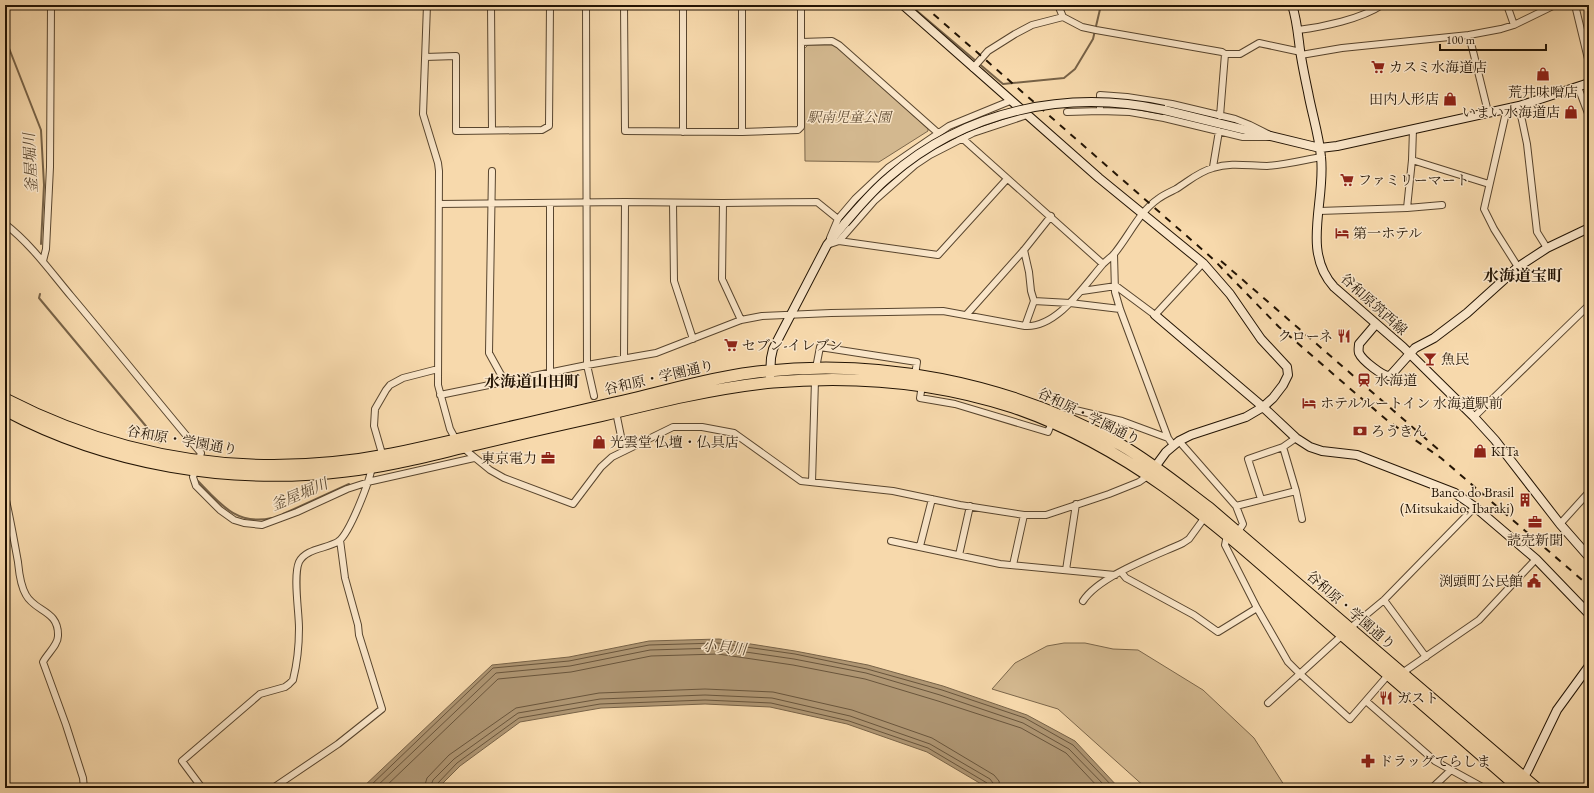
<svg xmlns="http://www.w3.org/2000/svg" width="1594" height="793" viewBox="0 0 1594 793" font-family="'EB Garamond','Noto Serif JP',serif">
<style>
.green{fill:#d3b88f;stroke:#7b664a}
.water{fill:#af9673;stroke:#776247}
.lines{fill:none;stroke-linecap:round;stroke-linejoin:round}
.shore{stroke:#69553c;stroke-width:1}
.stream{stroke:#776247;stroke-width:2}
.street-casing{stroke:#58452e;stroke-width:8}
.secondary-casing{stroke:#231404;stroke-width:10}
.highway-casing{stroke:#231404;stroke-width:13}
.street{stroke:#fae6c9;stroke-width:6}
.secondary{stroke:#fae6c9;stroke-width:8}
.highway{stroke:#f7d9ac;stroke-width:11}
.rail{stroke:#231404;stroke-width:2;stroke-dasharray:7 7;stroke-linecap:butt}
.secondary-bridge-casing{stroke:#231404;stroke-width:10;stroke-linecap:butt}
.secondary-bridge{stroke:#fae6c9;stroke-width:8}
.labels{text-anchor:middle;dominant-baseline:central;stroke-width:3;stroke-linejoin:round;paint-order:stroke}
.poi-label{font-size:14px;fill:#231404;stroke:#fae6c9;text-anchor:start}
.park-label{font-size:14px;font-style:italic;fill:#614d35;stroke:#fae6c9}
.street-label{font-size:14px;fill:#231404;stroke:#fae6c9}
.water-label{font-size:15px;font-style:italic;fill:#5b4830;stroke:#fae6c9}
.quarter-label{font-size:16px;font-weight:bold;fill:#231404;stroke:#fae6c9}
</style>
<rect width="100%" height="100%" fill="#f7d9ac"/>
<filter id="stains"><feTurbulence type="fractalNoise" baseFrequency=".005" numOctaves="4"/><feColorMatrix values="0 0 0 0 .2 0 0 0 0 .09 0 0 0 0 .02 0 0 0 .5 -.17"/></filter>
<radialGradient id="worn" r=".72"><stop offset=".6" stop-color="#630" stop-opacity="0"/><stop offset="1" stop-color="#630" stop-opacity=".3"/></radialGradient>
<path class="green" d="M808 45H834L840 49 928 129V131L879 162 805 161 804 49Z
M1064 643H1085L1113 649 1138 650 1203 690 1254 738 1286 788H1146L1058 709 992 689 1015 663 1047 646Z"/>
<path class="water" d="M719 639 795 651 868 665 943 686 1027 715 1075 741 1119 788H988L927 752 847 724 770 707 705 704 601 708 520 722 460 766 438 788H362L492 665 569 657 649 641Z"/>
<g class="lines">
<path class="shore" d="M368 788 493 668 569 661 649 645 718 643 795 654 867 669 942 690 1025 718 1073 745 1114 788
M375 788 496 673 570 666 650 650 718 648 794 659 866 673 940 695 1023 723 1069 749 1107 788
M384 788 498 679 571 672 651 656 718 654 793 665 865 679 938 701 1021 728 1066 753 1099 788
M424 788 427 778 449 755 516 708 599 693 705 689 773 692 852 710 932 738 994 775 999 781 1000 788
M430 788 433 780 454 759 518 713 600 699 705 695 772 698 850 716 930 744 990 779 993 783 994 788
M435 788 437 784 457 763 519 718 600 704 705 700 771 703 849 721 928 748 987 783 989 788"/>
<path class="stream" d="M910 5 1003 84 1064 78 1075 69 1093 39 1101 5
M5 38 41 130 44 185 41 244
M40 294 39 298 160 443
M198 481C220 504 237 526 272 518
M283 514 349 484"/>
<g class="street-casing">
<path id="street" d="M427 5 423 114 438 163 439 171 438 385 450 429 456 440 468 452 490 470 504 478 573 504 601 467 612 457 673 427H702L734 433 801 481 893 491 960 505 1024 515H1046L1109 494 1139 482 1149 475
M491 5 492 130
M586 5 587 365 594 396
M624 5 625 131 742 132 798 130 801 127V5
M683 5V132
M742 5V132
M1058 5 1063 17 1082 27 1096 30 1222 52 1225 54H1240L1259 43 1301 52
M1507 5 1514 25
M1575 5 1589 63
M1298 30C1323 27 1361 19 1382 5
M1469 35 1488 112
M801 42 832 41 839 45 938 133
M1301 55 1342 48 1469 35 1501 29 1514 25 1555 5
M425 57 456 56V131L542 130 549 126 550 5
M973 68 988 51 1015 34 1032 25 1063 17
M1578 87 1589 116
M1100 95 1127 97 1172 104 1235 119 1250 125 1274 137H1243L1164 118 1130 112 1100 111Z
M1519 106 1527 144 1537 232 1547 248
M1507 108 1484 209 1494 229 1518 267
M1067 112 1100 111
M1220 116 1225 54
M959 137 962 138 1103 264
M1412 160 1489 184
M1213 167 1219 131
M492 171 489 353 505 382
M673 203 674 281 693 339
M723 203 722 279 741 320
M439 204 625 202 723 203 817 202 838 219
M1407 208 1412 160 1413 129
M1319 211 1407 208 1442 205
M5 224C31 244 50 271 71 296 115 348 157 401 201 453L193 477 196 486 220 510 234 520 244 523 262 525 297 512 347 489 372 481 474 458
M830 238 838 219 855 199 889 167 949 126 1010 101
M839 241 938 255 1007 179
M827 245 839 241 874 201 915 165 930 155 973 133 1027 115
M1024 250 1029 272 1031 291 1034 301 1025 326
M1114 254 1115 292 1120 309 1168 438 1173 445
M43 261 46 249 50 167 51 5
M1082 291 1116 286 1155 315 1203 263
M1034 301 1070 303 1120 309
M967 314 1024 250 1051 216
M624 358 625 202
M816 368 820 347 917 362 915 375
M550 373V203
M922 385 920 398 955 404 1048 432 1052 422
M440 395 587 365 656 353 741 320 762 316 831 313 943 311 1025 326C1057 328 1084 286 1103 264 1106 261 1111 257 1114 254 1129 236 1139 212 1158 199 1163 195 1170 192 1176 189 1189 181 1198 172 1213 168 1231 162 1249 166 1267 166 1285 165 1304 160 1321 157
M616 412 624 451
M1474 417 1589 305
M1066 418 1071 409 1122 421 1168 438
M1179 441 1236 506 1243 524 1237 533
M1283 447 1296 491 1302 519
M383 457 374 426 375 409 386 390 390 385 403 378 438 369
M812 482 815 380
M5 496C10 517 14 540 18 562 19 572 20 585 26 595 35 612 59 610 58 636 58 645 47 654 43 662L66 725 83 778 84 788
M1261 499 1248 459 1283 447 1296 438
M1236 506 1296 491
M1560 524 1589 492
M1227 535 1225 545 1257 608 1288 662 1300 674 1350 719 1389 674
M891 541 1000 564 1115 575
M920 546 932 499
M959 555 970 506
M1013 565 1024 515
M1066 570 1076 504
M1121 572 1126 578 1194 615 1218 632 1257 608
M1384 600 1426 657
M1083 601C1099 576 1155 556 1183 543L1189 539 1205 517
M1402 673 1479 620 1536 559
M1366 701 1435 761 1484 788
M1268 703 1349 629 1384 600 1475 507
M202 788 182 761 260 694 285 687 289 684 293 680C297 664 299 645 299 628 299 612 293 576 299 562 306 548 327 549 339 541 350 532 370 481 372 466
M273 788 338 744 382 709 359 635 358 625 345 578 340 540
M1432 788 1451 770"/>
</g>
<g class="secondary-casing">
<path id="secondary" d="M903 5 1099 178 1203 263 1230 294 1261 339 1287 367 1288 375 1283 385 1273 398 1263 407 1246 417 1191 435 1179 441 1166 452 1152 471
M1292 5C1297 20 1298 35 1300 50 1302 64 1305 78 1308 92 1312 114 1319 135 1321 157 1326 201 1301 251 1334 287L1403 347 1474 417 1495 440 1560 524 1589 557
M1164 110 1320 148 1337 146 1519 106 1589 83
M1155 315 1263 407 1296 438 1310 447 1322 451 1357 455 1455 493 1475 507 1536 559 1589 614
M1376 324 1359 344C1359 347 1358 350 1359 353 1362 360 1383 377 1390 376L1415 348 1434 338 1467 313 1518 267 1547 248 1589 228
M770 376 771 358 773 349 827 245 845 223
M1521 781 1528 770 1557 710 1589 666"/>
</g>
<g class="highway-casing">
<path id="highway" d="M5 399C127 462 257 480 392 454 472 437 552 417 632 399 671 390 710 378 750 373 877 356 1009 383 1121 445 1152 463 1180 486 1209 508L1536 788
M5 410C108 465 230 485 346 471 391 466 434 454 478 444 519 434 559 425 600 416 657 402 714 388 773 382 854 375 936 382 1013 407 1136 449 1221 529 1316 612 1384 671 1452 729 1519 788"/>
</g>
<use href="#street" class="street"/>
<use href="#secondary" class="secondary"/>
<use href="#highway" class="highway"/>
<path class="rail" d="M923 5 1213 259 1279 327 1354 392 1388 421 1441 458 1589 586
M1221 261 1440 451"/>
<g class="secondary-bridge-casing">
<path id="secondary-bridge" d="M845 223C859 207 872 191 889 177 966 110 1066 89 1164 110"/>
</g>
<use href="#secondary-bridge" class="secondary-bridge"/>
</g>
<defs>
<g id="supermarket-bare" transform="scale(1.08)"><path d="M-6-5.5h2.5l.6 2H6L4.5 2H-2.5L-4.4-4H-6ZM-1.5 3.2a1.3 1.3 0 1 0 .1 0ZM3 3.2a1.3 1.3 0 1 0 .1 0Z" fill="#8f2418" stroke="#fae6c9" stroke-width="2.5" paint-order="stroke"/></g>
<g id="shop-bare" transform="scale(1.08)"><path d="M-5-2.5h2.3a2.7 3.5 0 0 1 5.4 0H5L5.5 6h-11ZM-1.5-2.5h3a1.5 2.3 0 0 0-3 0Z" fill="#8f2418" stroke="#fae6c9" stroke-width="2.5" paint-order="stroke"/></g>
<g id="hotel-bare" transform="scale(1.08)"><path d="M-6-4.5h1.5V1H6V5H4.5V3h-9V5H-6ZM-4 0a1.8 1.8 0 1 1 3.6 0ZM.5 0V-2.5h3Q6-2.5 6 0Z" fill="#8f2418" stroke="#fae6c9" stroke-width="2.5" paint-order="stroke"/></g>
<g id="restaurant-bare" transform="scale(1.08)"><path d="M-5-6h1v4h1v-4h1v4h1v-4h1v5L-1.5 .5V6h-2V.5L-5-1ZM5-6V6H3V1.5H1.5Q1.5-4 5-6Z" fill="#8f2418" stroke="#fae6c9" stroke-width="2.5" paint-order="stroke"/></g>
<g id="bar-bare" transform="scale(1.08)"><path d="M-6-5H6L.8 .8V4.5H3.5V6h-7V4.5H-.8V.8Z" fill="#8f2418" stroke="#fae6c9" stroke-width="2.5" paint-order="stroke"/></g>
<g id="station-bare" transform="scale(1.08)"><path d="M-3-6H3Q5-6 5-4V2Q5 4 3 4L4.5 6H3L1.5 4h-3L-3 6H-4.5L-3 4Q-5 4-5 2V-4Q-5-6-3-6ZM-3.5-4v3h7v-3ZM-3.5 1v1.5H-2V1ZM2 1v1.5H3.5V1Z" fill="#8f2418" stroke="#fae6c9" stroke-width="2.5" paint-order="stroke"/></g>
<g id="bank-bare" transform="scale(1.08)"><path d="M-6-4H6V4H-6ZM0-2.3a2.3 2.3 0 1 0 0 4.6a2.3 2.3 0 1 0 0-4.6Z" fill="#8f2418" stroke="#fae6c9" stroke-width="2.5" paint-order="stroke"/></g>
<g id="office-bare" transform="scale(1.08)"><path d="M-6-3h4V-5.5h4V-3h4V5H-6ZM-1-4.5V-3h2v-1.5ZM-6 0V1H6V0Z" fill="#8f2418" stroke="#fae6c9" stroke-width="2.5" paint-order="stroke"/></g>
<g id="building-bare" transform="scale(1.08)"><path d="M-4-6H4V6H1V3H-1V6H-4ZM-2.5-4.3h1.7v1.8h-1.7ZM.8-4.3h1.7v1.8H.8ZM-2.5-1h1.7V.8h-1.7ZM.8-1h1.7V.8H.8Z" fill="#8f2418" stroke="#fae6c9" stroke-width="2.5" paint-order="stroke"/></g>
<g id="civic-bare" transform="scale(1.08)"><path d="M-.6-6.5H3V-4.5H.6V-3L4-1V1h2V6H-6V1h2V-1L-.6-3ZM-1.2 2.5V6h2.4V2.5Z" fill="#8f2418" stroke="#fae6c9" stroke-width="2.5" paint-order="stroke"/></g>
<g id="pharmacy-bare" transform="scale(1.08)"><path d="M-2-6h4v4h4v4h-4v4h-4v-4h-4v-4h4Z" fill="#8f2418" stroke="#fae6c9" stroke-width="2.5" paint-order="stroke"/></g>
</defs>
<g fill-rule="evenodd">
<use href="#supermarket-bare" x="1378" y="67"/>
<use href="#shop-bare" x="1543" y="74"/>
<use href="#shop-bare" x="1450" y="99"/>
<use href="#shop-bare" x="1571" y="112"/>
<use href="#supermarket-bare" x="1347" y="180"/>
<use href="#hotel-bare" x="1342" y="233"/>
<use href="#restaurant-bare" x="1344" y="336"/>
<use href="#supermarket-bare" x="731" y="345"/>
<use href="#bar-bare" x="1430" y="359"/>
<use href="#station-bare" x="1364" y="380"/>
<use href="#hotel-bare" x="1309" y="403"/>
<use href="#bank-bare" x="1360" y="431"/>
<use href="#shop-bare" x="599" y="442"/>
<use href="#shop-bare" x="1480" y="451"/>
<use href="#office-bare" x="548" y="458"/>
<use href="#building-bare" x="1525" y="500"/>
<use href="#office-bare" x="1535" y="522"/>
<use href="#civic-bare" x="1534" y="581"/>
<use href="#restaurant-bare" x="1386" y="698"/>
<use href="#pharmacy-bare" x="1368" y="761"/>
</g>
<g class="labels">
<g class="poi-label">
<text x="1389" y="67">カスミ水海道店</text>
<text x="1543" y="92" text-anchor="middle">荒井味噌店</text>
<text x="1439" y="99" text-anchor="end">田内人形店</text>
<text x="1560" y="112" text-anchor="end">いまい水海道店</text>
<text x="1358" y="180">ファミリーマート</text>
<text x="1353" y="233">第一ホテル</text>
<text x="1333" y="336" text-anchor="end">クローネ</text>
<text x="742" y="345">セブン-イレブン</text>
<text x="1441" y="359">魚民</text>
<text x="1375" y="380">水海道</text>
<text x="1320" y="403">ホテルルートイン 水海道駅前</text>
<text x="1371" y="431">ろうきん</text>
<text x="610" y="442">光雲堂 仏壇・仏具店</text>
<text x="1491" y="451">KITa</text>
<text x="537" y="458" text-anchor="end">東京電力</text>
<text x="1514" y="492" text-anchor="end">Banco do Brasil<tspan x="1514" dy="16">(Mitsukaido, Ibaraki)</tspan></text>
<text x="1535" y="540" text-anchor="middle">読売新聞</text>
<text x="1523" y="581" text-anchor="end">渕頭町公民館</text>
<text x="1397" y="698">ガスト</text>
<text x="1379" y="761">ドラッグてらしま</text>
</g>
<g class="park-label">
<text x="849" y="117">駅南児童公園</text>
</g>
<g class="street-label">
<text transform="translate(1374 304) rotate(42)">谷和原筑西線</text>
<text transform="translate(659 377) rotate(-13)">谷和原・学園通り</text>
<text transform="translate(1089 416) rotate(26)">谷和原・学園通り</text>
<text transform="translate(182 440) rotate(10)">谷和原・学園通り</text>
<text transform="translate(1351 610) rotate(41)">谷和原・学園通り</text>
</g>
<g class="water-label">
<text transform="translate(30 163) rotate(-93)">釜屋堀川</text>
<text transform="translate(299 494) rotate(-23)">釜屋堀川</text>
<text transform="translate(724 647) rotate(5)">小貝川</text>
</g>
<g class="quarter-label">
<text x="1523" y="275">水海道宝町</text>
<text x="532" y="381">水海道山田町</text>
</g>
</g>
<rect width="1594" height="793" fill="none" stroke="#f7d9ac" stroke-width="20"/>
<rect x="6" y="6" width="1582" height="781" fill="none" stroke="#231404" stroke-width="2"/>
<rect x="10" y="10" width="1574" height="773" fill="none" stroke="#231404"/>
<path d="M1440 44v6h106v-6" fill="none" stroke="#231404" stroke-width="2"/>
<text x="1446" y="44" font-size="12" fill="#231404" stroke="#fae6c9" stroke-width="3" paint-order="stroke">100 m</text>
<rect width="100%" height="100%" filter="url(#stains)"/>
<rect width="100%" height="100%" fill="url(#worn)"/>
</svg>
